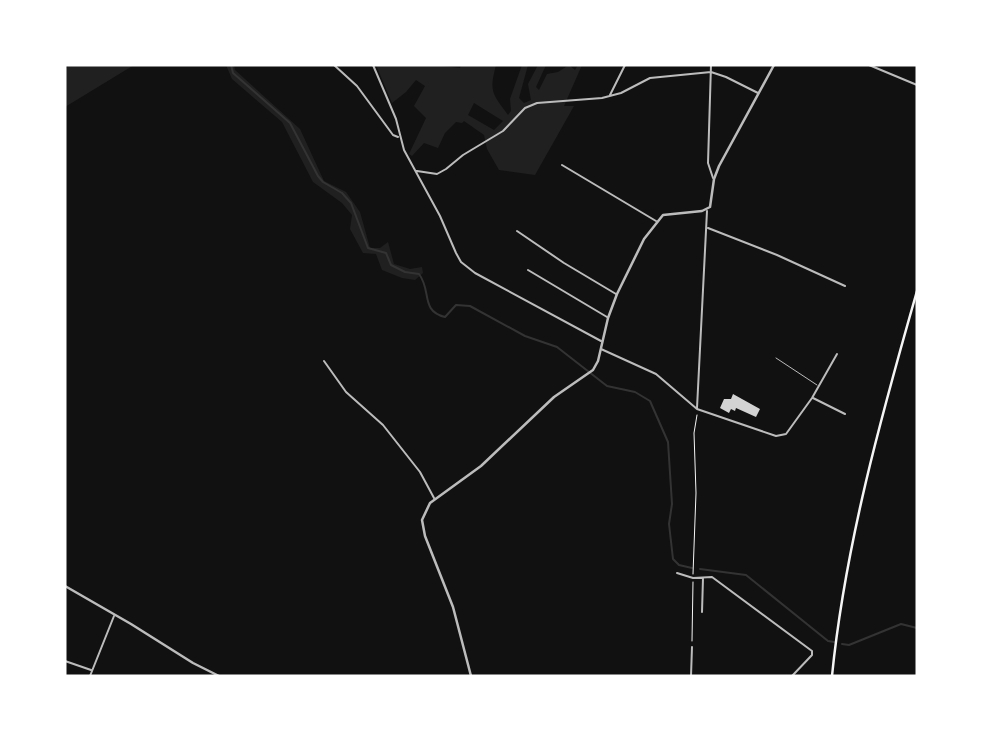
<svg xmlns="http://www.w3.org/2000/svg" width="982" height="741" viewBox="0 0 982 741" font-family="Mulish,sans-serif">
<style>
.green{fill:#202020;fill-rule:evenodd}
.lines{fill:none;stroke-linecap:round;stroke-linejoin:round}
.stream{stroke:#333;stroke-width:2}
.building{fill:#d3d3d3}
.path{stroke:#f5f5f5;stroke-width:1}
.service{stroke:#bcbcbc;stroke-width:1}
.minor{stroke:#bcbcbc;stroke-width:2}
.tertiary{stroke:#bcbcbc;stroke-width:2.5}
.primary{stroke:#f5f5f5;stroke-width:2.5}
</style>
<rect width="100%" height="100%" fill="#111"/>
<path class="green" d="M69 65H134L65 107V70Z
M226 65H234L235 70 300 129 324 181 346 192 360 212 370 248H380L388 242 394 264 410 269 422 267 423 273 415 280 402 278 382 270 376 254 363 253 350 229 352 215 342 203 313 182 282 122 232 79Z
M376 65H435L460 68 461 65H496C489 92 492 93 508 115L511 111 510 99 522 65H528L519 98 524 103 531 100 528 84 538 65H546L536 87 539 90 547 74 558 72 569 65 575 70 578 65H582L564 106H574L535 175 499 170 487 149 484 135 464 121 462 123 456 122 445 133 438 148 424 143 412 156 409 154 426 118 414 106 425 86 416 80 406 92 392 103ZM474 103 503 121 494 130 468 115Z"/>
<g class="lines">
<path class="stream" d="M231 65 233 73 290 123 318 176 323 182 342 193 351 203 368 248 386 253 391 265 405 272 419 274C432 291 420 311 445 317L456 305 470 306 525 336 557 347 607 386 635 392 650 401 668 442 672 504 669 524 673 559 679 565 692 568
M700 569 746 575 828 641 834 642
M842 644 849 645 901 624 917 628"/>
</g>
<path class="building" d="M733 394 760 409 756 417 736 408 735 411 731 409 729 413 720 408 724 399H731Z"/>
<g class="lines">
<path class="path" d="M693 574 696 493 694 433 697 415
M692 641 693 582"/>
<path class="service" d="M776 358 817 385"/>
<path class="minor" d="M334 65 357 86 393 135 398 137
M373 65 396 119 404 150 440 216 456 253 461 262 475 273 601 341
M711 65 708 163 713 178
M869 65 917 85
M610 95 625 65
M562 165 656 221
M417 171 437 174 446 169 463 155 503 131 525 108 537 103 602 98 621 93 650 78 711 72 726 77 758 93
M708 228 777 255 845 286
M517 231 564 263 616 294
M528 270 607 317
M601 349 656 374 697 409 776 436 786 434 812 398 837 354
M324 361 346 392 383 425 420 472 434 498
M813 398 845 414
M697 408 707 211
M677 573 693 578 712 577 812 651V655L792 676
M702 612 703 578
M65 661 91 670
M90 676 114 616
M691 676 692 647"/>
<path class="tertiary" d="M65 586 131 624 193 663 219 676
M471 676 453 607 425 536 422 520 430 503 481 466 554 397 593 370 598 361 608 318 617 294 644 239 663 215 702 211 710 207 714 179 719 166 774 65"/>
<path class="primary" d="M832 676C845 546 881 417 917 291"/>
</g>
<rect width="982" height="741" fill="none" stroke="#ffffff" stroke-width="133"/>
</svg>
